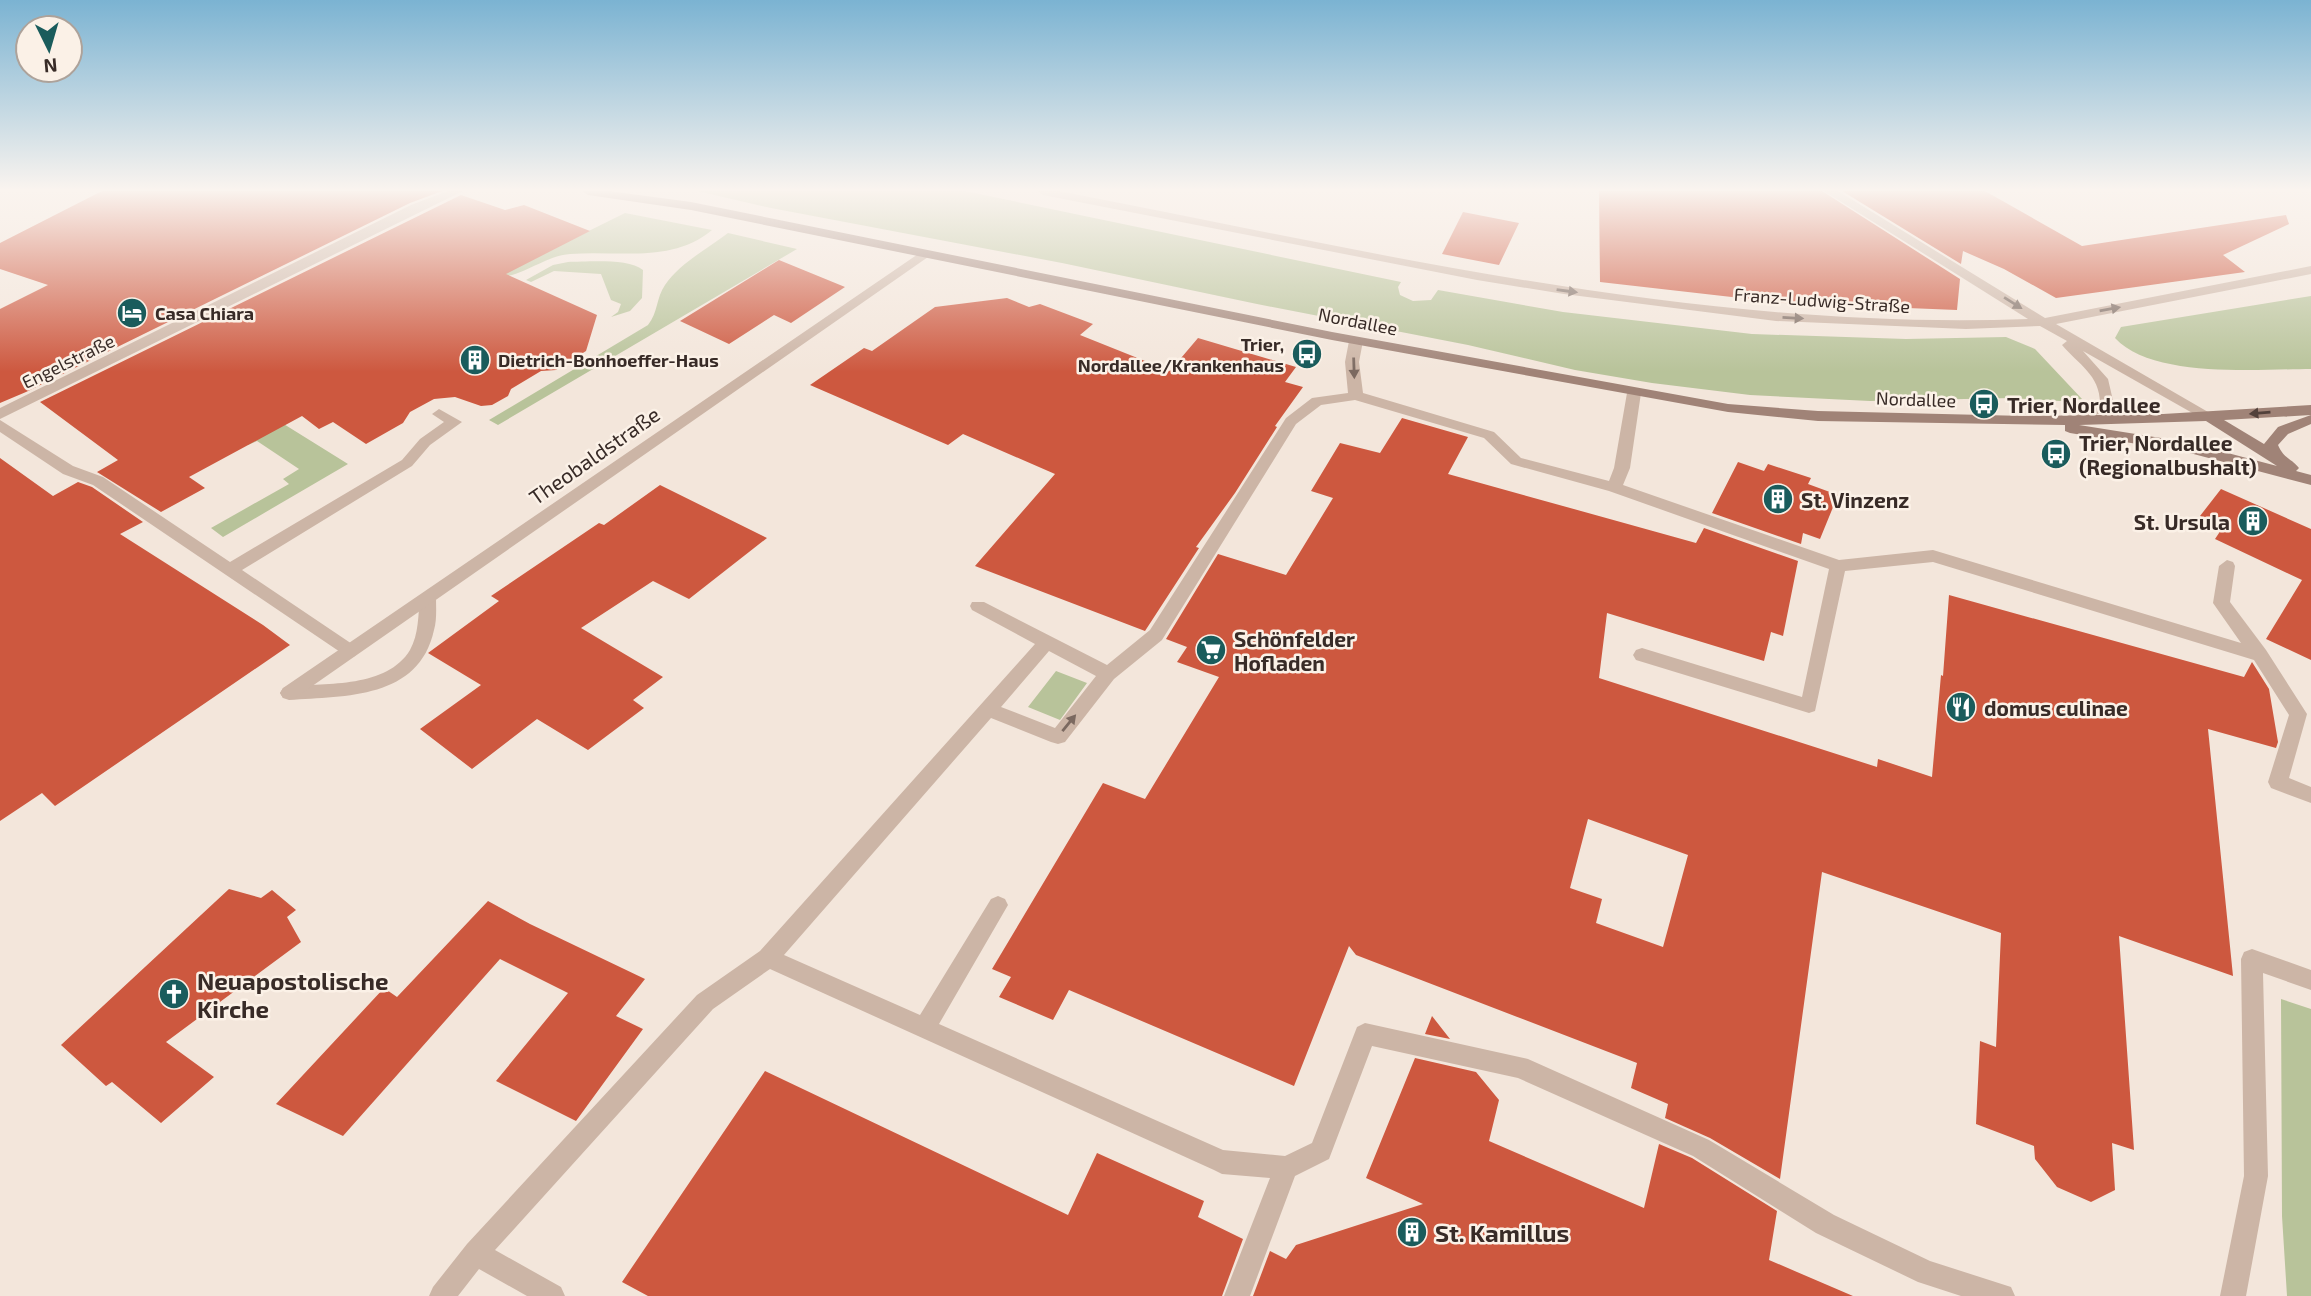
<svg xmlns="http://www.w3.org/2000/svg" width="2311" height="1296" viewBox="0 0 2311 1296" font-family="'Exo 2',sans-serif">
<style>
.green{fill:#b8c39a}
.building{fill:#cd583f;fill-rule:evenodd}
.lines{fill:none;stroke-linecap:round;stroke-linejoin:round}
.lane{fill:#ccb5a6;fill-rule:evenodd}
.street{fill:#ccb5a6;fill-rule:evenodd}
.secondary{fill:#a08377;fill-rule:evenodd}
.oneway{fill:#7b6960}
.oneway2{fill:#52413b}
.labels{text-anchor:middle;dominant-baseline:central;stroke-width:5;stroke-linejoin:round;paint-order:stroke}
.far-street-label{font-size:18px;fill:#382b27;stroke:#fbf1e7}
.far-poi-label{font-size:18px;font-weight:bold;fill:#382b27;stroke:#fbf1e7;text-anchor:start}
.poi-label{font-size:21px;font-weight:bold;fill:#382b27;stroke:#fbf1e7;text-anchor:start}
.street-label{font-size:21px;fill:#382b27;stroke:#fbf1e7}
.near-poi-label{font-size:24px;font-weight:bold;fill:#382b27;stroke:#fbf1e7;text-anchor:start}
</style>
<rect width="100%" height="100%" fill="#f3e6db"/>
<path class="green" d="M697 191H965L1401 282 1398 287 1400 295 1413 301 1431 300 1438 290 1563 312 1752 334 1906 339 2006 337 2035 349 2082 399 2060 401 2012 398 1870 401 1750 395 1652 383 1575 370 1468 345 1257 304 1062 263 771 208Z
M625 213 712 230C671 264 619 250 570 254 547 256 530 271 508 276L270 389Z
M728 233 797 249 498 425 489 420 648 325C658 313 656 298 665 285 680 263 707 249 728 233Z
M568 262C587 262 628 258 643 270L642 298 630 311 611 317 618 312 621 304 611 300 601 274 554 271 531 282 526 280 553 265Z
M2311 296V369C2258 369 2153 379 2115 338L2121 327Z
M258 408 348 464 223 537 211 528 289 484 283 479 299 469 257 441 248 445 220 427Z
M1056 671 1087 683 1060 720 1028 707Z
M2281 999 2311 1009V1296H2287L2282 1216Z"/>
<path class="building" d="M102 191H442L410 203 26 392 0 403V309L48 285 0 269V243Z
M1599 191H1822L1960 279 1957 310 1784 303 1600 282Z
M1842 191H1985L2082 246 2286 215 2289 224 2223 255 2245 272 2056 298 2004 269 1963 251 1961 264Z
M461 195 505 210 524 205 590 231 506 274 597 315 586 351 556 370 541 371 511 389 508 396 492 405 481 406 455 397 434 399 410 412 403 423 366 444 333 422 319 429 302 416 189 477 205 488 161 512 97 472 118 460 40 402Z
M1463 212 1519 223 1499 265 1442 254Z
M779 260 845 287 791 323 774 315 729 344 680 321Z
M1007 298 1029 307 1040 304 1093 324 1080 335 1170 371 1198 338 1296 367 1285 382 1303 387 1275 426 1277 427 1235 493 1196 547 1199 548 1145 631 975 566 1055 474 963 434 948 445 810 385 864 348 872 351 935 307Z
M1402 418 1468 437 1448 474 1696 543 1704 528 1798 561 1783 636 1771 632 1764 661 1607 613 1599 678 1877 767 1878 759 1932 777 1941 675 1943 676 1949 595 2244 677 2252 662 2269 689 2278 742 2276 748 2208 729 2233 976 2119 936 2134 1150 2112 1143 2115 1190 2091 1202 2057 1187 2035 1159 2034 1146 1976 1124 1980 1041 1996 1047 2001 933 1822 872 1780 1179 1710 1138 1665 1118 1668 1104 1631 1088 1637 1063 1356 955 1349 946 1294 1086 1069 990 1053 1020 999 997 1011 977 992 969 1103 783 1145 799 1219 677 1177 662 1187 647 1166 639 1218 554 1286 575 1333 498 1311 491 1340 443 1380 453ZM1588 819 1688 855 1663 947 1596 923 1602 899 1570 888Z
M0 458 53 496 78 482 92 487 143 522 120 534 263 625 290 645 55 806 42 793 0 821Z
M1738 462 1764 471 1768 464 1811 478 1808 484 1838 495 1820 539 1803 533 1801 544 1712 513Z
M660 485 767 538 689 599 653 581 581 628 663 677 633 700 644 708 588 750 537 719 472 769 420 729 481 685 428 653 499 601 491 596 599 523 604 525Z
M2221 489 2311 529V660L2266 639 2302 580 2215 539 2223 527 2200 516Z
M229 889 261 898 272 890 296 910 287 917 301 942 166 1042 214 1077 161 1123 112 1082 106 1086 61 1045Z
M488 901 530 924 645 979 616 1016 643 1029 576 1121 496 1081 568 993 500 959 343 1136 276 1104 384 988 397 997Z
M1432 1016 1450 1039 1425 1034Z
M1415 1058 1476 1072 1499 1100 1489 1141 1644 1208 1659 1144 1692 1158 1777 1211 1769 1260 1853 1296H1253L1270 1251 1286 1259 1296 1245 1423 1204 1366 1178Z
M765 1071 1068 1215 1097 1153 1204 1201 1198 1217 1243 1239 1222 1296H648L622 1282Z"/>
<g class="lines">
<path class="lane" d="M1356 337 1363 341 1359 362 1363 393 1494 432 1521 458 1609 481 1614 468 1627 393 1634 389 1639 390 1641 393 1630 468 1623 485 1839 560 1933 550 2241 643 2213 603 2219 566 2227 560 2233 562 2235 566 2230 602 2266 650 2307 714 2289 778 2311 787V803L2271 788 2268 782 2289 715 2254 660 1933 562 1845 571 1815 711 1809 713 1636 660 1633 655 1636 650 1642 648 1802 697 1829 569 1609 491 1511 464 1484 438 1355 400 1321 405 1296 424 1162 640 1114 679 1065 742 1058 744 1051 742 991 718 784 955 920 1015 991 899 998 896 1005 899 1008 905 939 1024 1223 1150 1285 1156 1312 1143 1357 1027 1365 1023 1528 1059 1709 1140 1834 1215 1930 1261 2011 1287 2015 1296H1961L1918 1282 1816 1233 1693 1156 1518 1078 1372 1046 1329 1159 1295 1176 1250 1296H1224L1270 1178 1222 1174 1214 1170 770 969 713 1009 495 1250 561 1287 565 1296H527L479 1269 458 1296H429L433 1287 467 1244 697 995 760 951 1035 644 972 610 970 606 972 602H984L1107 665 1150 630 1286 418 1312 398 1348 393 1345 362 1349 341ZM1049 651 1096 676 1055 728 1001 707Z
M439 409 462 422 430 445 412 466 242 570 355 646 358 651 355 656 349 658 93 485 63 474 0 432V420L73 466 103 477 230 562 402 460 420 439 444 422 432 414Z
M428 591 436 597C436 608 437 620 434 630 419 699 346 696 289 700L283 698 280 693 283 688 289 686C327 683 387 688 410 650 419 634 418 615 420 597Z
M2252 949 2311 970V990L2263 973 2268 1176 2246 1296H2220L2244 1176 2241 959 2244 952Z"/>
<path class="street" d="M448 191H463L0 419V408L411 205Z
M1037 191H1059C1378 253 1701 331 2028 319L1824 191H1838L2045 318 2311 266V274L2056 324 2215 416 2208 421 2203 419 2083 351 2108 379 2114 405 2078 425 2071 420 2073 417 2100 403C2100 375 2078 364 2062 345L2067 341 2040 326 1966 329 1776 321 1564 294 1477 280 1043 195Z
M924 250 930 254 928 257 295 698H283L280 693 283 688Z"/>
<path class="secondary" d="M582 191H609L691 202 1332 332 1728 404 1818 411 2025 416 2163 414 2311 405V424L2288 434 2278 445C2284 459 2291 458 2299 468L2296 471 2311 475V485L2186 452 2070 433 2065 431V425L1818 421 1728 412 1332 340 691 210 588 195ZM2311 415 2278 427 2264 444 2224 420ZM2206 421 2277 466 2186 442 2079 425Z"/>
</g>
<defs><path id="oneway-solid" d="M-6-.8H1V-3.2L6.5 0L1 3.2V.8H-6Z" transform="scale(1.75)"/></defs>
<g class="oneway">
<use href="#oneway-solid" transform="translate(1567 291) rotate(8)"/>
<use href="#oneway-solid" transform="translate(2013 303) rotate(32)"/>
<use href="#oneway-solid" transform="translate(2110 309) rotate(-10)"/>
<use href="#oneway-solid" transform="translate(1793 318) rotate(3)"/>
<use href="#oneway-solid" transform="translate(1354 368) rotate(88)"/>
<use href="#oneway-solid" transform="translate(1069 723) rotate(-51)"/>
</g>
<use class="oneway2" href="#oneway-solid" transform="translate(2260 413) rotate(175)"/>
<linearGradient id="sky" x2="0" y2="1"><stop stop-color="#7bb3d2"/><stop offset="0.51" stop-color="#faf4ef"/><stop offset="1" stop-color="#faf4ef" stop-opacity="0"/></linearGradient>
<rect width="2311" height="372" fill="url(#sky)"/>
<defs>
<g id="hotel-disc" transform="scale(1.575)"><circle r="9.5" fill="#1a5c5c" stroke="#fbf1e7"/><path d="M-6-4.5h1.5V1H6V5H4.5V3h-9V5H-6ZM-4 0a1.8 1.8 0 1 1 3.6 0ZM.5 0V-2.5h3Q6-2.5 6 0Z" fill="#fff"/></g>
<g id="bus-disc" transform="scale(1.575)"><circle r="9.5" fill="#1a5c5c" stroke="#fbf1e7"/><path d="M-5-6H5V4H4V6H2V4H-2V6H-4V4H-5ZM-3.5-4V0h7V-4ZM-3.5 1.2v1.5H-2V1.2ZM2 1.2v1.5H3.5V1.2Z" fill="#fff"/></g>
<g id="building-disc" transform="scale(1.575)"><circle r="9.5" fill="#1a5c5c" stroke="#fbf1e7"/><path d="M-4-6H4V6H1V3H-1V6H-4ZM-2.5-4.3h1.7v1.8h-1.7ZM.8-4.3h1.7v1.8H.8ZM-2.5-1h1.7V.8h-1.7ZM.8-1h1.7V.8H.8Z" fill="#fff"/></g>
<g id="supermarket-disc" transform="scale(1.575)"><circle r="9.5" fill="#1a5c5c" stroke="#fbf1e7"/><path d="M-6-5.5h2.5l.6 2H6L4.5 2H-2.5L-4.4-4H-6ZM-1.5 3.2a1.3 1.3 0 1 0 .1 0ZM3 3.2a1.3 1.3 0 1 0 .1 0Z" fill="#fff"/></g>
<g id="restaurant-disc" transform="scale(1.575)"><circle r="9.5" fill="#1a5c5c" stroke="#fbf1e7"/><path d="M-5-6h1v4h1v-4h1v4h1v-4h1v5L-1.5 .5V6h-2V.5L-5-1ZM5-6V6H3V1.5H1.5Q1.5-4 5-6Z" fill="#fff"/></g>
<g id="church-disc" transform="scale(1.575)"><circle r="9.5" fill="#1a5c5c" stroke="#fbf1e7"/><path d="M-1.2-6h2.4v3.5h3.3v2.4h-3.3V6h-2.4V-.1h-3.3v-2.4h3.3Z" fill="#fff"/></g>
</defs>
<g fill-rule="evenodd">
<use href="#hotel-disc" x="132" y="313"/>
<use href="#bus-disc" x="1307" y="354"/>
<use href="#building-disc" x="475" y="360"/>
<use href="#bus-disc" x="1984" y="404"/>
<use href="#bus-disc" x="2056" y="454"/>
<use href="#building-disc" x="1778" y="499"/>
<use href="#building-disc" x="2253" y="521"/>
<use href="#supermarket-disc" x="1211" y="650"/>
<use href="#restaurant-disc" x="1961" y="707"/>
<use href="#church-disc" x="174" y="994"/>
<use href="#building-disc" x="1412" y="1232"/>
</g>
<g class="labels">
<g class="far-street-label">
<text transform="translate(1822 300) rotate(4)">Franz-Ludwig-Straße</text>
<text transform="translate(1358 321) rotate(11)">Nordallee</text>
<text transform="translate(68 361) rotate(-26)">Engelstraße</text>
<text transform="translate(1916 399) rotate(2)">Nordallee</text>
</g>
<g class="far-poi-label">
<text x="155" y="313">Casa Chiara</text>
<text x="1284" y="344" text-anchor="end">Trier,<tspan x="1284" dy="21">Nordallee/Krankenhaus</tspan></text>
<text x="498" y="360">Dietrich-Bonhoeffer-Haus</text>
</g>
<g class="poi-label">
<text x="2007" y="404">Trier, Nordallee</text>
<text x="2079" y="442">Trier, Nordallee<tspan x="2079" dy="24">(Regionalbushalt)</tspan></text>
<text x="1801" y="499">St. Vinzenz</text>
<text x="2230" y="521" text-anchor="end">St. Ursula</text>
<text x="1234" y="638">Schönfelder<tspan x="1234" dy="24">Hofladen</tspan></text>
<text x="1984" y="707">domus culinae</text>
</g>
<g class="street-label">
<text transform="translate(594 455) rotate(-35)">Theobaldstraße</text>
</g>
<g class="near-poi-label">
<text x="197" y="980">Neuapostolische<tspan x="197" dy="28">Kirche</tspan></text>
<text x="1435" y="1232">St. Kamillus</text>
</g>
</g>
<g transform="translate(49 49) rotate(175)"><circle r="33" fill="#fbf1e7" stroke="#ada29a" stroke-width="2"/>
<path d="M0-5L12 26L0 18L-12 26Z" fill="#1a5c5c"/>
<text y="-10" font-size="19" font-weight="bold" text-anchor="middle" fill="#382b27">N</text>
</g>
</svg>
